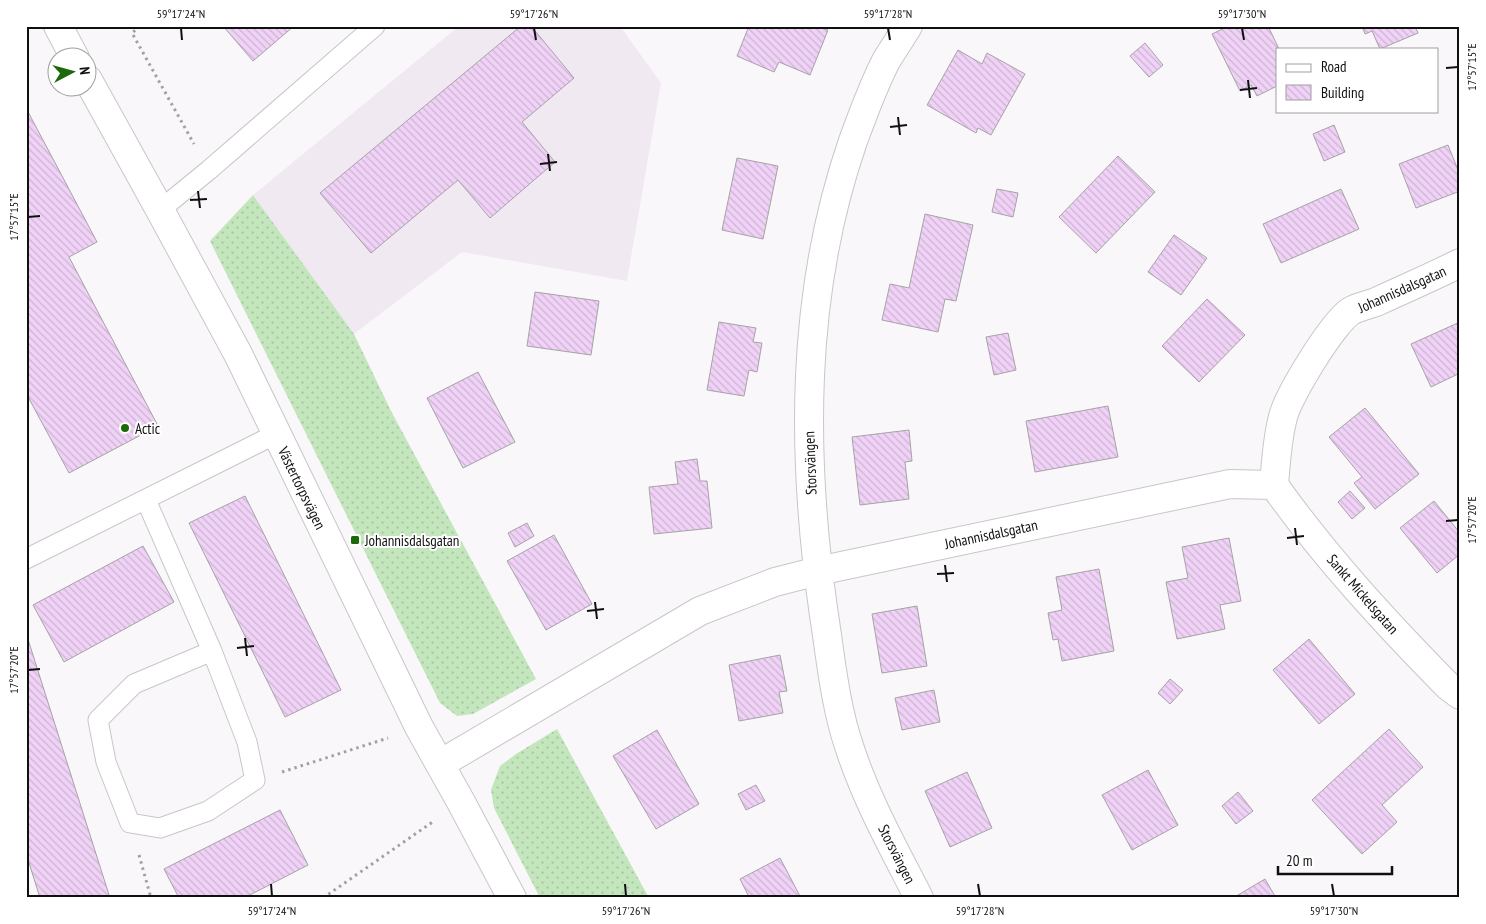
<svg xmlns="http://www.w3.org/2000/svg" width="1486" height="924" viewBox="0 0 1486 924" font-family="'PT Sans Narrow',sans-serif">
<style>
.built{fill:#f1e9f2}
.grass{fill:url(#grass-dots)}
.building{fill:url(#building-back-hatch);stroke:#a5a3a6}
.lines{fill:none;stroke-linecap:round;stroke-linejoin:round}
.service-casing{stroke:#c8c6c9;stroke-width:21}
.minor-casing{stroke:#c8c6c9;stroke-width:30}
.tertiary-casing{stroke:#c8c6c9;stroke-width:30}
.path{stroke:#a3a0a3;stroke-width:3;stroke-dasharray:2.5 4;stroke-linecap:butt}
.service{stroke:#fff;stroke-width:19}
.minor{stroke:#fff;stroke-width:28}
.tertiary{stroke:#fff;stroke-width:28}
.ticks{fill:none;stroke:#111011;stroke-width:2}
.poi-dot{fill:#1a690a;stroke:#fff;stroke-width:2}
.labels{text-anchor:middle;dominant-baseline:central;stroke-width:4;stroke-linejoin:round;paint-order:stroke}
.street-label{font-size:15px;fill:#111011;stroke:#fff}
.poi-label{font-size:15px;fill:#111011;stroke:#fff;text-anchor:start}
.neatline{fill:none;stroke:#111011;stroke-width:2}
.ticks-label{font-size:12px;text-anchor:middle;fill:#111011}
</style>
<defs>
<pattern id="grass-dots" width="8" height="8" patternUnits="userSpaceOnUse" patternTransform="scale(1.25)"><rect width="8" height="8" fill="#c3e6bd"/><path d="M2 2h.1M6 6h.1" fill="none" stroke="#a6c4a1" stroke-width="1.8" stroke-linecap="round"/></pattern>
<pattern id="building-back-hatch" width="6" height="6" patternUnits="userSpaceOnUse" patternTransform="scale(1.25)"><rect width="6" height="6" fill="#f0d2f7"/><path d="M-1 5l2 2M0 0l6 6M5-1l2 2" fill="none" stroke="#cdb3d3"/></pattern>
</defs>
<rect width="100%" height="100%" fill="#faf7fb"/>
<path class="built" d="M459 26H620L661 83 627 281 462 252 354 334 253 195Z"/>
<path class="grass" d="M253 195 354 334 392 413 536 679 473 714 457 716 440 703 210 241Z
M557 729 649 898H540L494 808 491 790 500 766 516 754Z"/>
<path class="building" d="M223 26H294L253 61Z
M521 26H531L574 78 522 122 555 162 490 218 458 180 371 253 320 193Z
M749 26 784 28V26H819L828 30 810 75 779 62 774 72 737 56Z
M1229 26H1268L1279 49H1277V86L1257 96 1251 85 1240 91 1212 34Z
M1362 26H1415L1418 33 1380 49 1372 31 1365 34Z
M1145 43 1163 65 1149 77 1130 56Z
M958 50 982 64 987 53 1025 74 991 135 978 128 976 133 927 105Z
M26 108 97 242 69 257 158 426 69 473 26 393Z
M1334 125 1345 152 1324 161 1313 134Z
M1448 145 1460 175V191L1416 208 1399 164Z
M1118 156 1155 192 1096 253 1059 217Z
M737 158 778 166 763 239 722 230Z
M997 189 1018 193 1013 217 992 212Z
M1341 189 1359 229 1281 263 1263 224Z
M925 214 973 225 956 301 945 299 938 332 882 320 890 284 909 288Z
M1174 235 1207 258 1181 295 1148 272Z
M535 292 599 301 591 355 527 346Z
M1207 299 1245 335 1199 382 1162 346Z
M719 322 756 328 753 342 762 343 757 372 749 370 744 396 707 390Z
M1460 322V373L1431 387 1411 344Z
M1008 333 1016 370 994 375 986 337Z
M478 372 515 442 463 468 427 398Z
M1108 406 1118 457 1035 472 1026 421Z
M1365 408 1419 474 1375 509 1354 483 1362 477 1329 437Z
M909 430 912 461 905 462 909 499 860 505 852 437Z
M697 459 700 481H707L712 528 654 534 649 487 678 484 675 462Z
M1350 491 1365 508 1352 519 1338 502Z
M245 496 341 690 285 717 189 523Z
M1434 501 1460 533V554L1437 573 1400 528Z
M527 523 534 536 515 547 508 533Z
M554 535 592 604 546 630 507 561Z
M1229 538 1241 601 1220 605 1225 629 1177 639 1166 582 1188 578 1182 547Z
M143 546 174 602 64 662 33 605Z
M1099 569 1114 651 1062 661 1058 639 1053 640 1048 613 1062 610 1056 577Z
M917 606 927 666 882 673 872 614Z
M26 633 77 794 110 898H40L26 853Z
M1309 639 1355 694 1319 724 1273 670Z
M780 655 787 691 779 692 783 713 739 721 729 665Z
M1170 679 1183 690 1170 704 1158 693Z
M934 690 940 722 902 730 895 698Z
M1389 729 1423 767 1382 805 1397 822 1362 854 1312 800Z
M657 730 699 804 656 829 613 756Z
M1148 770 1178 825 1132 850 1102 795Z
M967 772 992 828 950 847 925 791Z
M756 785 765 801 746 810 738 794Z
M1238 792 1253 811 1236 824 1222 806Z
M280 810 308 865 244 898H179L164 869Z
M780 858 801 898H748L749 897 740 879Z
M1265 879 1276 898H1233Z"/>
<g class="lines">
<g class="service-casing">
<path id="service" d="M160 210 209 170 375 26
M146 500 212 651 247 742 255 780 208 811 160 828 130 823 106 762 98 720 134 684 212 651
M26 559 276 434"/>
</g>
<g class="minor-casing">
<path id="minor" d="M908 26C901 38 893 49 886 61 873 86 863 114 853 141 800 294 801 456 824 615 831 660 835 706 850 749 867 801 894 849 919 898
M1274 485C1325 557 1386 623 1448 686L1460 695
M440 764 700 611 775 582 818 571 1230 484 1274 485C1276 462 1277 439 1283 417 1288 396 1333 322 1351 311 1358 307 1368 305 1376 302 1404 289 1432 277 1460 263"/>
</g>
<g class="tertiary-casing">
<path id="tertiary" d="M58 26 75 58
M88 80 160 210 238 354 419 727 461 802 512 898"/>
</g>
<path class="path" d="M140 26 132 33 194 144
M282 772 388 738
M139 855 151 898
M323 898 434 821"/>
<use href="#service" class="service"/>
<use href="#minor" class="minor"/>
<use href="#tertiary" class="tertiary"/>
</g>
<path class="ticks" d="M181 28 182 40M534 28 536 40M888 28 890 40M1242 28 1244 40M1446 68 1458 67M1248 80 1250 98M1240 90 1257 88M898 117 900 135M890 127 907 125M548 154 550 171M540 164 557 162M198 191 200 208M190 200 207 199M28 217 40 216M1446 521 1458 520M1295 528 1297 545M1287 538 1304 536M945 565 947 582M937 574 954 573M595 602 597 619M587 611 604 609M245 638 247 656M237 648 254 646M28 670 40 669M271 884 272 896M625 884 626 896M978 884 980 896M1332 884 1334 896"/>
<g class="poi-dot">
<circle cx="125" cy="428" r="5"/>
<rect x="350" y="535" width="10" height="10" rx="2.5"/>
</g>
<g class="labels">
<g class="street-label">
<text transform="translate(1402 289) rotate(-24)">Johannisdalsgatan</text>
<text transform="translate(810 463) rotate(-92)">Storsvängen</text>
<text transform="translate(302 488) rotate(64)">Västertorpsvägen</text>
<text transform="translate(991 534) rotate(-12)">Johannisdalsgatan</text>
<text transform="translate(1363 594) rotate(49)">Sankt Mickelsgatan</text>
<text transform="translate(897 854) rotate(63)">Storsvängen</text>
</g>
<g class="poi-label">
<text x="135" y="428">Actic</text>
<text x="365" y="540">Johannisdalsgatan</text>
</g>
</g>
<rect width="1486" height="924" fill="none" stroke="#ffffff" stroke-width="55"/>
<rect x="1276" y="48" width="162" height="65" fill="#ffffff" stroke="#a09fa0"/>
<rect x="1286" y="64" width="25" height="8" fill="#ffffff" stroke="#a09fa0"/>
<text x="1321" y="72" font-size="15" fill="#111011">Road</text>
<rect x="1286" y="85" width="25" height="15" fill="url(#building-back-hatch)" stroke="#a09fa0"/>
<text x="1321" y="98" font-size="15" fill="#111011">Building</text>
<g transform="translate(72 72) rotate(84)"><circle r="24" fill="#ffffff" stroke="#a09fa0"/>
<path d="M0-4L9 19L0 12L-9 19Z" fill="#1a690a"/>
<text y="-8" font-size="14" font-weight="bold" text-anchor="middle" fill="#111011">N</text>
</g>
<path d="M1278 866v8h114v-8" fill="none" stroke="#111011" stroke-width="2.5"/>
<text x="1286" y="866" font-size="15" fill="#111011" stroke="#ffffff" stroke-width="4" paint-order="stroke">20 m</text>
<rect x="28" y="28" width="1430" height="868" class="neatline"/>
<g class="ticks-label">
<text x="181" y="18">59°17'24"N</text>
<text x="534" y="18">59°17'26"N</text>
<text x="888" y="18">59°17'28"N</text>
<text x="1242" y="18">59°17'30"N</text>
<text transform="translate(1472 67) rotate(-90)" y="4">17°57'15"E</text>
<text transform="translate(14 217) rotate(-90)" y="4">17°57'15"E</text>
<text transform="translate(1472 520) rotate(-90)" y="4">17°57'20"E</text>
<text transform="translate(14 670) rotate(-90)" y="4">17°57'20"E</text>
<text x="272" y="915">59°17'24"N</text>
<text x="626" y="915">59°17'26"N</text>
<text x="980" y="915">59°17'28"N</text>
<text x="1334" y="915">59°17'30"N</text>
</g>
</svg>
